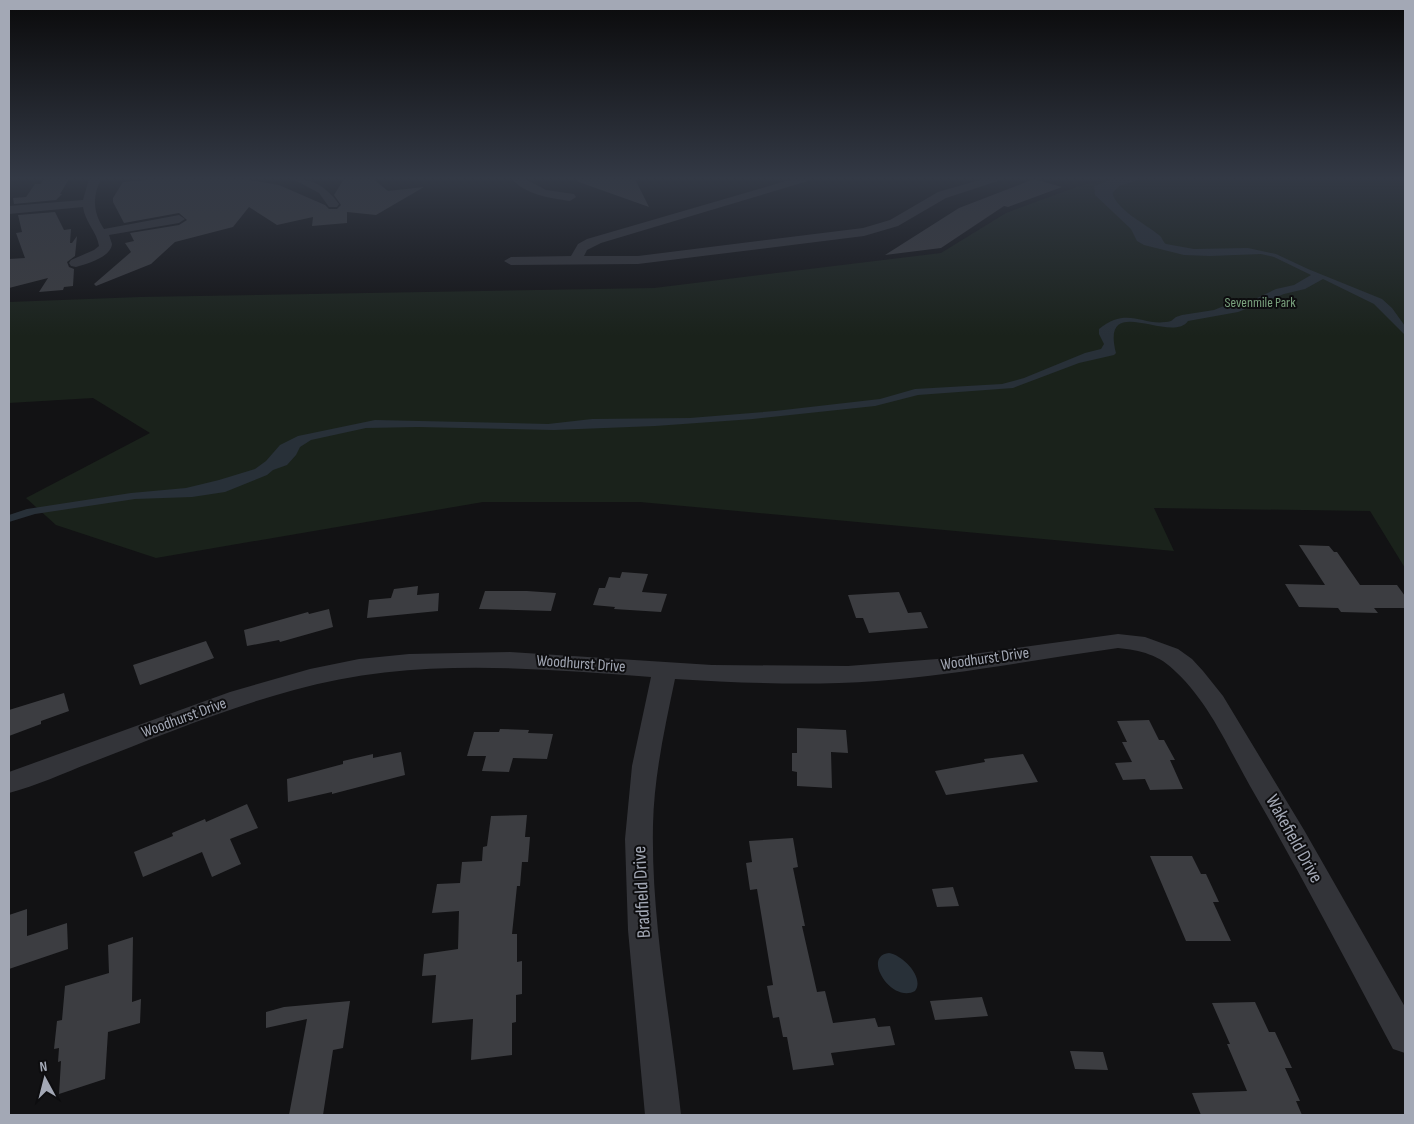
<svg xmlns="http://www.w3.org/2000/svg" width="1414" height="1124" viewBox="0 0 1414 1124" font-family="'Sofia Sans Condensed',sans-serif">
<style>
.green{fill:#1a221b}
.water{fill:#283038}
.lines{fill:none;stroke-linecap:round;stroke-linejoin:round}
.stream{stroke:#283038;stroke-width:4}
.building{fill:#3c3d41}
.street{fill:#333439;fill-rule:evenodd}
.labels{text-anchor:middle;dominant-baseline:central;stroke-width:4;stroke-linejoin:round;paint-order:stroke}
.far-park-label{font-size:14px;fill:#79a17d;stroke:#0d0d0f}
.street-label{font-size:16px;fill:#a3a8b5;stroke:#0d0d0f}
.near-street-label{font-size:19px;fill:#a3a8b5;stroke:#0d0d0f}
</style>
<rect width="100%" height="100%" fill="#121214"/>
<path class="green" d="M1115 179H1405V568L1370 511 1154 508 1174 551 640 502H483L156 558 56 525 26 498 150 433 93 398 9 403V302L140 297 654 288 941 253 1006 213 1082 185Z"/>
<path class="water" d="M1113 179H1131C1124 185 1117 182 1112 192 1116 210 1146 224 1159 235 1163 238 1162 241 1166 244L1194 249 1248 248 1276 254 1308 269 1382 299 1392 308 1405 326V335L1374 304 1323 279 1305 289 1284 294 1238 312 1188 321C1171 345 1100 291 1116 353L1114 355 1079 363 1013 388 918 395 875 406 753 419 655 426 554 430 418 427 366 428 311 440 300 447 296 455 287 465 273 470 267 475 225 492 192 497 135 499 35 514 9 522V515L27 509 131 493 186 488 219 480 255 469 266 461 280 445 298 436 375 420 548 424 592 419 690 418 775 411 880 399 915 389 1002 384 1024 378 1085 353 1101 349 1104 344 1099 334V329C1129 305 1143 328 1171 321L1176 317 1182 315 1214 310 1229 304 1242 305 1276 289 1294 285 1311 275 1274 257 1261 254 1210 256 1184 255 1144 245 1137 241 1131 229 1095 195 1094 186Z
M889 953C903 955 925 978 915 991 892 1004 861 956 889 953Z"/>
<g class="lines">
<path class="stream" d="M1111 196 1110 193 1118 184 1135 179"/>
</g>
<path class="building" d="M69 179 60 194H62L56 200 14 204 13 198 26 197 35 184H41L43 180Z
M157 179H244L279 185 325 205 329 209H337L341 205 334 195 344 179H373L388 191 424 187 376 215 347 212V223L312 226 313 217 277 225 249 207 233 227 175 242 151 264 96 286 94 284 131 252 125 243 134 241 130 233 179 225 187 220 179 213 124 223 113 202V198L123 182Z
M577 179H635L649 207 576 181Z
M1034 179 1062 187 1008 207 1004 206 941 248 885 255 959 208Z
M55 212 64 230 71 229 70 243H72L77 236 75 256 67 262 69 267 74 269 73 286 64 287 63 290 39 292 48 278 9 288V259L25 258 16 233 22 232 18 215Z
M1299 545 1329 546 1334 552H1337L1360 585H1397L1405 596V608H1374L1378 613 1341 612 1338 608 1299 607 1285 584 1325 585Z
M622 572 648 574 642 592 667 594 661 612 614 609 615 607 593 605 599 588H605L609 577 620 578Z
M418 586 417 595 439 593 438 611 367 618 369 600 391 598 394 589Z
M485 591H527L556 593 551 611 479 609Z
M899 592 908 613 921 612 928 628 869 633 863 618H856L848 595Z
M329 609 333 627 280 642 279 640 247 646 244 630 308 612 309 614Z
M206 641 214 658 140 685 133 665Z
M64 693 69 711 41 721V724L9 736V710Z
M1149 720 1159 740H1164L1175 760H1170L1183 789 1150 790 1145 779 1123 780 1115 763 1132 762 1122 742H1127L1117 721Z
M797 728 846 730 848 753 831 752 832 788 797 786V772L792 771V753H797Z
M500 729 529 730 528 733 553 734 547 759 513 758 509 772 482 771 486 756H467L474 732H499Z
M401 752 405 775 332 794V792L288 802 287 779 343 764V761L373 754V758Z
M1023 754 1038 782 946 795 935 771 985 762 984 759Z
M247 804 258 828 230 839 241 864 212 877 202 852 143 877 134 852 173 836 172 833 205 819 206 822Z
M527 815 525 837H530L528 862H522L520 886H517L512 934H517V962L522 961V994L516 995V1022L512 1023V1055L471 1060 473 1019 432 1023 436 975 422 976 424 954 458 949 459 911 432 913 437 884 460 883 462 862 482 861 483 847 487 846 491 816Z
M793 838 798 867 793 868 805 926H802L817 992 825 991 833 1023 875 1018 878 1027 890 1026 895 1045 831 1053 834 1065 793 1070 787 1037H783L779 1017 773 1018 767 986 773 985 757 889 750 890 746 863 752 862 749 841Z
M1150 856H1192L1201 874H1206L1219 902H1213L1231 941H1186Z
M953 887 959 906 937 907 932 889Z
M27 909V936L67 923 68 949 9 969V915Z
M133 937 132 1002 141 999 140 1023 108 1032 105 1079 59 1094 61 1061 58 1062 59 1048 54 1049 57 1021 62 1020 65 986 109 973 108 945Z
M982 997 988 1016 935 1020 930 1001Z
M350 1001 343 1048 333 1050 323 1115H289L307 1019 266 1028V1012L284 1007Z
M1255 1002 1269 1032H1275L1292 1068H1285L1300 1101H1296L1302 1115H1201L1192 1093 1247 1091 1227 1044H1230L1212 1003Z
M1070 1051 1103 1052 1108 1070 1075 1069Z"/>
<g class="lines">
<path class="street" d="M89 179H101C92 197 93 212 104 229L179 215 185 219 179 223 109 235 112 244C111 257 87 264 76 267L71 266 69 263 71 260 94 250 99 246C97 232 85 222 83 207L9 214V206L83 200Z
M293 179C314 178 327 188 339 204L337 207H329L319 193Z
M512 179H525L546 190 574 194 576 197 570 201C550 198 526 195 512 179Z
M793 179H810L808 181 601 243 587 250 584 256H638L863 228 890 220 938 192 983 179H1000L998 181 946 198 898 226 864 236 638 264 511 265 504 261 511 257 571 256 578 244 587 239Z
M1118 634 1145 637 1178 649 1192 659 1203 671 1223 696 1304 830 1405 1007V1053L1393 1049C1346 961 1300 872 1250 786 1228 747 1209 703 1176 672 1160 655 1140 650 1118 648 1038 659 958 675 877 681 810 686 742 683 675 679 665 727 654 776 653 825 651 922 671 1019 681 1115H645L628 930 625 839 632 766 651 677C532 668 411 657 294 690 224 709 157 737 90 763 64 773 36 786 9 793V772L230 692 310 669 359 659 409 654 510 652 712 665 848 666 937 659Z"/>
</g>
<linearGradient id="sky" x2="0" y2="1"><stop stop-color="#0a0a0b"/><stop offset="0.53" stop-color="#333945"/><stop offset="1" stop-color="#333945" stop-opacity="0"/></linearGradient>
<rect width="1414" height="336" fill="url(#sky)"/>
<g class="labels">
<g class="far-park-label">
<text x="1260" y="302">Sevenmile Park</text>
</g>
<g class="street-label">
<text transform="translate(985 659) rotate(-8)">Woodhurst Drive</text>
<text transform="translate(581 664) rotate(4)">Woodhurst Drive</text>
<text transform="translate(184 718) rotate(-20)">Woodhurst Drive</text>
</g>
<g class="near-street-label">
<text transform="translate(1294 839) rotate(61)">Wakefield Drive</text>
<text transform="translate(642 892) rotate(-93)">Bradfield Drive</text>
</g>
</g>
<rect width="1414" height="1124" fill="none" stroke="#a3a8b5" stroke-width="20"/>
<g transform="translate(45 1079) rotate(353)" stroke="#0d0d0f" stroke-width="4" paint-order="stroke">
<path d="M0-4L9 19L0 12L-9 19Z" fill="#a3a8b5"/>
<text y="-8" font-size="14" font-weight="bold" text-anchor="middle" fill="#a3a8b5">N</text>
</g>
</svg>
